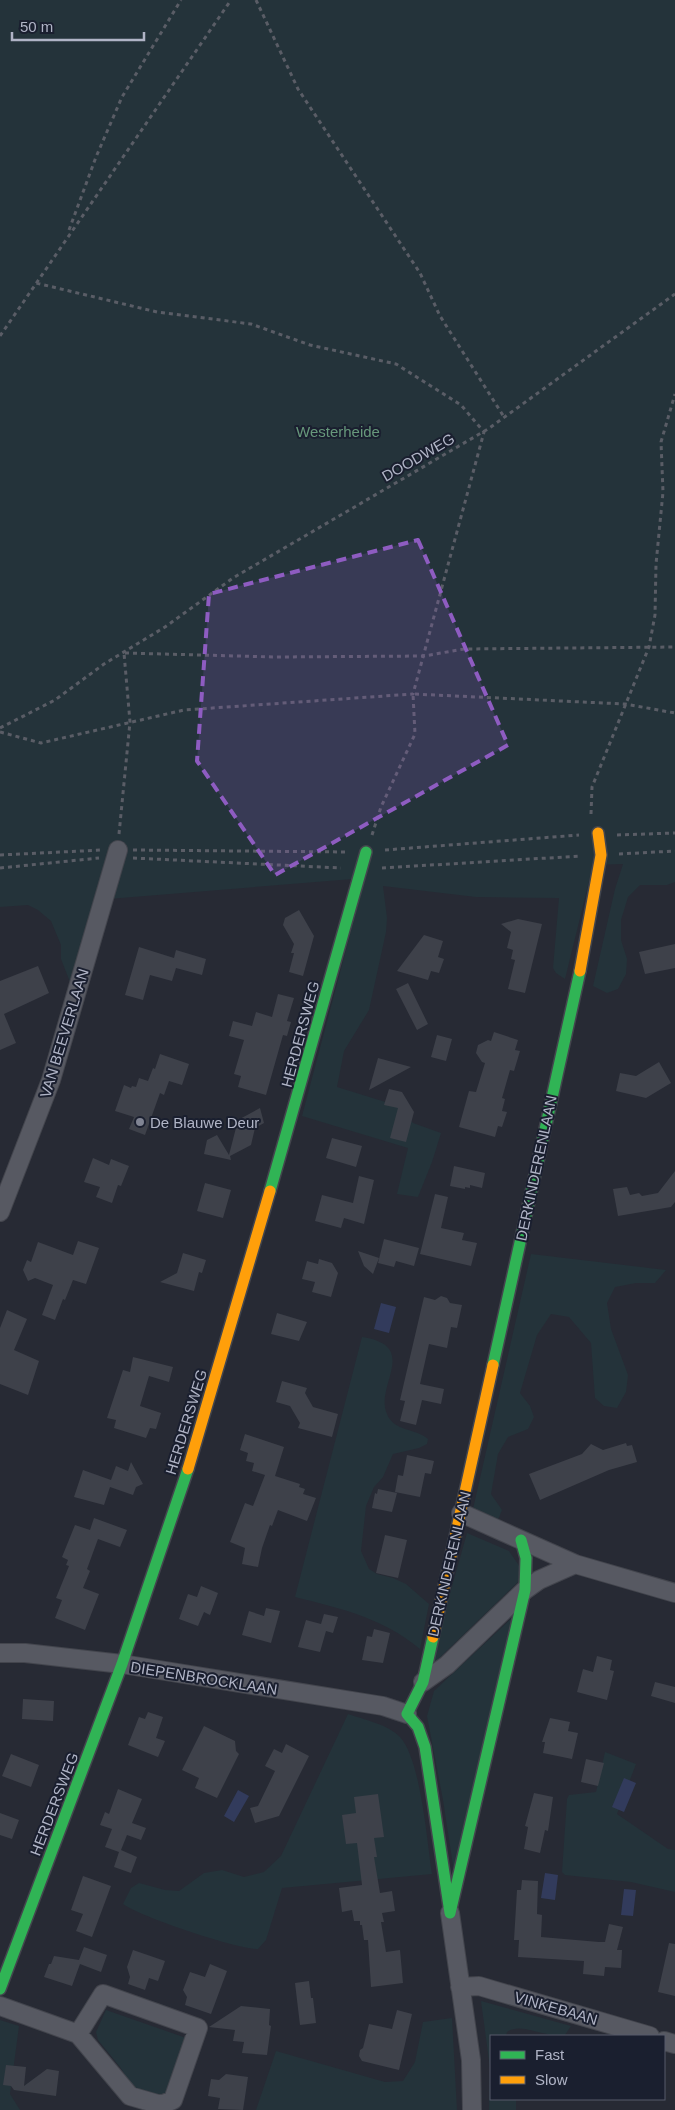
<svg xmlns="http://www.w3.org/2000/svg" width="675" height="2110" viewBox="0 0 675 2110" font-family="Helvetica,sans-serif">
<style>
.green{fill:#24333a}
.water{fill:#323b5c}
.building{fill:#3e414a}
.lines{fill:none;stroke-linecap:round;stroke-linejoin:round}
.street-casing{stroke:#43454d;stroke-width:20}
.fast-casing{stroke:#43454d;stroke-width:14}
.slow-casing{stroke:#43454d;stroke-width:14}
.path{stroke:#5a5d66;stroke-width:3;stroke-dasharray:4 4;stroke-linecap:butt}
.street{stroke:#575962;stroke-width:18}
.fast{stroke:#30b455;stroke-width:11}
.slow{stroke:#ff9f0a;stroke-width:11}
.marked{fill:#8e5cc1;fill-opacity:0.2;stroke:#8e5cc1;stroke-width:4;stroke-dasharray:10 6;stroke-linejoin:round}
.poi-dot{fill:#808493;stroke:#1a1f2f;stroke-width:2}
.labels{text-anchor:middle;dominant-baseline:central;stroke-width:4;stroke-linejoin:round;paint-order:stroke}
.park-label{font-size:15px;fill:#67987b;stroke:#1a1f2f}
.street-label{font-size:15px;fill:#b0b4c6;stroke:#1a1f2f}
.poi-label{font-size:15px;fill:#b0b4c6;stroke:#1a1f2f;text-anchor:start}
</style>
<rect width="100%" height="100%" fill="#272a34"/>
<path class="green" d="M0 0H675V882L667 885H640L628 897 621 920V940L627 959 626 974 618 989 607 993 593 986 615 889 623 864 593 865 565 979 556 973 553 968 559 898 476 897 383 886 387 918 386 932 369 1010 344 1051 337 1087 395 1105 413 1123 441 1133 432 1162 418 1197 397 1194 408 1148 302 1116 365 878 96 900 70 982 61 959V945L51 921 38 910 28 905 0 907Z
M531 1254 666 1270 655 1283H636L615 1287 607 1303 611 1329 628 1375 626 1392 617 1408 604 1406 595 1398 591 1343 569 1317 551 1314 537 1335 520 1393 530 1406 534 1417 528 1429 508 1437 498 1454 491 1494 502 1510 498 1520 473 1509Z
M362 1337C421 1346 374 1386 387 1414 394 1432 416 1428 428 1439L427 1444 419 1448 393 1454 383 1477 374 1487 366 1506 361 1551 369 1569 377 1574 393 1578 406 1584 429 1604 420 1649C381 1617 342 1609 295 1597Z
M467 1533 509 1551 520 1567 518 1582 429 1668Z
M516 1614 456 1885 443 1800 427 1716 434 1691Z
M348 1714C365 1720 387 1724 400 1737 421 1760 427 1842 432 1874L282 1888 266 1940 258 1949C236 1949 141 1917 123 1904L131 1888 139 1883 165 1890 179 1891 204 1873 222 1870 244 1877 264 1872 281 1856Z
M605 1752 636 1764 617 1814 668 1849 675 1850V1892L631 1882 565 1875 562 1872 567 1799 569 1795 596 1792Z
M481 2001 571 2026 565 2035C546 2039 521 2021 507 2032L506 2036H491V2099H516V2110H489L490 2068Z
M106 2010 189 2039 168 2098 134 2089 120 2067 98 2040 96 2032Z
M452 2018 457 2110H256L276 2051 385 2082 403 2081 415 2062 423 2022Z
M0 2020 19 2026 10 2094 20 2110H0Z"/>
<path class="water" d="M381 1303 396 1307 389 1333 374 1329Z
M624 1778 636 1783 624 1812 612 1807Z
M238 1790 249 1796 234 1822 224 1816Z
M545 1873 558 1875 555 1900 541 1898Z
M624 1889 636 1890 633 1916 621 1915Z"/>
<path class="building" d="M299 910 314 936 303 976 289 972 294 953H291L294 944 283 925 285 918Z
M518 919 542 924 525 993 508 989 515 960 511 959 513 950 507 948 511 932 501 924Z
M424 935 443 941 438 957 444 959 439 973 431 971 428 980 397 971Z
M675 944V968L645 974 639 952Z
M139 947 174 958 176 950 206 959 202 975 176 968 172 981 150 975 143 1000 125 995Z
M38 966 49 993 4 1014 16 1043 0 1050V981Z
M408 983 428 1024 417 1030 396 989Z
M278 994 294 998 287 1021 291 1022 287 1036 283 1035 266 1095 238 1087 241 1076 234 1074 244 1040 229 1036 233 1021 252 1026 256 1012 272 1017Z
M494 1032 518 1040 515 1050 520 1051 514 1071 510 1070 502 1098 505 1099 502 1111 507 1112 502 1127 498 1126 495 1137 459 1127 469 1091 476 1092 485 1063 482 1062 476 1053 478 1045 488 1040 491 1041Z
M437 1035 452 1039 446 1061 431 1057Z
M160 1054 189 1064 182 1085 169 1081 164 1095 160 1093 145 1135 129 1129 134 1117 115 1111 124 1085 131 1088 132 1086 136 1087 139 1078 148 1081 153 1068 155 1069Z
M378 1058 411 1067 369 1090Z
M659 1062 671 1083 646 1098 616 1091 620 1073 636 1076Z
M389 1089 402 1092 414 1112 406 1142 390 1138 398 1108 384 1105Z
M260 1108 264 1123 255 1128 251 1145 230 1156 231 1160 204 1154 207 1140 217 1135 229 1155 238 1120Z
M332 1138 362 1146 356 1167 326 1158Z
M93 1158 109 1165 111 1159 129 1166 121 1186 118 1185 112 1203 96 1197 100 1187 84 1182Z
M454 1166 485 1173 482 1188 470 1185V1188L465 1187V1189L450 1186Z
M675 1171V1202L671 1207 618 1216 613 1189 627 1187 630 1195 639 1193 642 1196 658 1193Z
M359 1176 374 1180 364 1224 344 1218 341 1228 315 1221 322 1195 353 1203Z
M205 1183 231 1190 223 1218 197 1211Z
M435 1194 448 1197 441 1228 464 1233 462 1240 477 1243 471 1266 420 1254Z
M384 1239 419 1248 414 1266 396 1261 394 1267 378 1263Z
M78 1241 99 1248 86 1284 73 1280 65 1300 63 1299 55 1320 42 1315 53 1285 35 1278 28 1281 23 1270 27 1260 31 1262 38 1242 73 1255Z
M358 1251 379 1258 373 1274 364 1266Z
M183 1253 206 1260 202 1273 199 1272 194 1291 160 1282 177 1273Z
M319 1259 332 1263 338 1273 331 1297 312 1292 315 1282 302 1279 307 1261 318 1264Z
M441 1296 447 1298 450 1303 462 1305 457 1328 451 1327 447 1348 429 1344 420 1384 444 1389 441 1404 422 1400 416 1425 400 1421 405 1401 400 1400 424 1297 435 1300Z
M7 1310 27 1319 14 1350 39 1361 28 1395 0 1384V1328Z
M277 1313 307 1322 299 1341 271 1334Z
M133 1357 173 1367 169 1382 149 1376 140 1406 161 1413 156 1429 150 1428 146 1438 114 1428 116 1420 107 1418 123 1370 130 1372Z
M282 1381 307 1388 305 1393 313 1407 338 1414 332 1437 298 1428 300 1423 290 1406 276 1402Z
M245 1434 284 1447 275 1476 300 1484 299 1487 305 1489 303 1494 316 1498 307 1521 278 1510 272 1526 270 1525 262 1548 258 1567 242 1564 245 1548 230 1542 245 1503 253 1506 265 1475 252 1471 254 1463 246 1461 248 1453 240 1450Z
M626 1443 627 1446 632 1445 637 1462 609 1470 540 1500 529 1474 582 1454 591 1444 603 1450Z
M407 1455 434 1461 431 1474 425 1473 420 1497 395 1492 398 1475 403 1476Z
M131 1462 143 1484 136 1487 133 1495 110 1487 104 1505 74 1497 83 1470 111 1480 116 1466 128 1471Z
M378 1489 397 1493 392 1512 372 1508 375 1493 377 1494Z
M94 1518 127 1530 120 1547 98 1539 87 1569 90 1571 83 1588 99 1594 85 1630 55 1618 62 1600 56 1598 69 1566 66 1565 68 1560 62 1557 75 1525 90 1530Z
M385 1535 407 1540 398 1578 376 1573Z
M201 1586 218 1593 210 1615 204 1612 198 1626 179 1619 188 1594 197 1597Z
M266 1608 280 1611 271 1643 242 1635 249 1611 264 1616Z
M324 1614 338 1617 333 1633 326 1631 320 1652 298 1647 306 1620 321 1624Z
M374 1629 390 1633 383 1663 362 1660 367 1636 372 1637Z
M597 1656 612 1660 610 1670 614 1671 607 1700 577 1692 583 1669 593 1672Z
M655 1682 675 1687V1703L651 1696Z
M23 1699 54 1701 53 1721 22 1719Z
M148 1712 163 1717 156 1738 165 1741 158 1757 128 1745 139 1717 145 1719Z
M550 1718 570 1722 568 1731 578 1733 572 1759 543 1753 545 1742H542Z
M204 1726 235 1741 236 1751 239 1754 217 1798 195 1788 199 1778 182 1770Z
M286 1744 309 1756 279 1816 255 1823 250 1808 258 1806 275 1771 265 1766 274 1749 282 1753Z
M11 1754 39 1765 31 1787 2 1776Z
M586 1759 604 1763 598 1786 581 1782Z
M118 1789 142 1799 132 1823 146 1828 141 1840 127 1835 121 1850 137 1857 131 1873 114 1867 119 1852 105 1847 112 1829 100 1825 105 1812 109 1814Z
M534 1793 553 1797 548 1831 545 1830 540 1853 524 1849 528 1827 525 1826Z
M378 1794 384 1837 374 1838 377 1857H374L380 1893 392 1891 395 1911 382 1913 384 1922H381L386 1952 400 1950 403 1983 371 1987 368 1940H364L362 1925H360V1921H354L352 1910 342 1912 339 1888 362 1885 357 1843 346 1844 342 1815 356 1813 354 1797Z
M0 1813 19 1820 12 1839 0 1835Z
M83 1876 111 1886 92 1937 76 1931 83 1914 71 1910Z
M522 1880 538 1881 537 1914 542 1915 541 1937 599 1942H605L609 1924 623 1927 617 1950H622L621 1968 605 1967 604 1976 583 1974 584 1961 518 1957 519 1940H514L517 1890H521Z
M669 1943 675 1944V1996L658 1992Z
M84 1947 107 1955 101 1972 80 1964 72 1986 44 1977 49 1964H51L54 1956 79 1960Z
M133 1950 165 1961 158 1981 149 1978 145 1990 128 1984 130 1977 127 1967Z
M210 1964 227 1971 211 2014 185 2005 187 1997 183 1990 190 1972 205 1977Z
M309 1981 311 1998H313L316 2023 300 2025 295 1983Z
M241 2006 270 2009 269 2025 271 2026 267 2055 242 2053 244 2042 233 2041 235 2030 209 2027Z
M397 2010 412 2014 399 2070 362 2061 359 2056 360 2050 363 2048 369 2024 392 2029Z
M6 2065 26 2067 24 2086 47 2069 59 2071 56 2096 14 2090 11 2086 3 2085Z
M226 2074 248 2077 243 2110 218 2109 220 2098 208 2096 211 2079 219 2080Z"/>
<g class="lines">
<g class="street-casing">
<path id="street" d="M0 1212 51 1080 118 850
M461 1513 575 1564 675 1593
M0 1653H25L122 1664 383 1706 407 1714
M423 1682 447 1665 525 1590 539 1580 575 1564
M450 1913 471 2060 472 2110
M460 1987 479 1986 650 2036
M0 2006 78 2034 130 2096 161 2105 173 2100 198 2028 103 1994 78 2034
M664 2041 675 2044"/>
</g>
<g class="fast-casing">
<path id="fast" d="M270 1191 366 852
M493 1365 580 971
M433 1637 423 1682 407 1714 418 1727 425 1747 450 1913 525 1590 526 1558 521 1540
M0 1989 122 1664 188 1469"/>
</g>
<g class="slow-casing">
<path id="slow" d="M580 971 601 855 598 833
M188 1469 270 1191
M433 1637 493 1365"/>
</g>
<path class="path" d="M256 0 298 89 420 273 440 316 504 417
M69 230 96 157 122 97 181 0
M0 336 231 0
M125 653 275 657 424 656 464 649 675 647
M0 728 55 700 104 664 165 627 233 578 488 429 675 294
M0 732 41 743 184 710 413 694 484 432 461 405 396 364 310 345 251 324 157 312 36 283
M591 814 592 787 649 647 655 615 656 564 663 492 661 442 675 394
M119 834 130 722 124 653
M372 835 381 807 415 734 413 694 625 704 675 713
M617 835 675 833
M133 850 347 852
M385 850 579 835
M619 854 675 851
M0 855 102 850
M133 858 341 868
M0 868 99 858
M382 868 581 856"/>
<use href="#street" class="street"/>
<use href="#fast" class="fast"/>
<use href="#slow" class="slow"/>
</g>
<path class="marked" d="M418 540 508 745 275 875 197 761 209 594Z"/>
<circle class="poi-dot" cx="140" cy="1122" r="5"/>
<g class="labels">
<g class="park-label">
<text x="338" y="431">Westerheide</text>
</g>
<g class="street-label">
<text transform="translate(418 457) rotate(-30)">DOODWEG</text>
<text transform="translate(64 1033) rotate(-73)">VAN BEEVERLAAN</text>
<text transform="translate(300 1034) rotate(-75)">HERDERSWEG</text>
<text transform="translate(536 1168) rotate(-78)">DERKINDERENLAAN</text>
<text transform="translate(186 1422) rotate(-73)">HERDERSWEG</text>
<text transform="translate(449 1564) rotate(-77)">DERKINDERENLAAN</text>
<text transform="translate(204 1678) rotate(9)">DIEPENBROCKLAAN</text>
<text transform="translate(54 1804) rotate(-69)">HERDERSWEG</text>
<text transform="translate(556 2008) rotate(16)">VINKEBAAN</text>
</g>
<g class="poi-label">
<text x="150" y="1122">De Blauwe Deur</text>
</g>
</g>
<rect x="490" y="2035" width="175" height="65" fill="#1a1f2f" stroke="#565b6b"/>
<rect x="500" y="2051" width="25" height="8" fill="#30b455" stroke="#565b6b"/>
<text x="535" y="2060" font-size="15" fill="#b0b4c6">Fast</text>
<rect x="500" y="2076" width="25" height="8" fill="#ff9f0a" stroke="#565b6b"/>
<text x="535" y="2085" font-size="15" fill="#b0b4c6">Slow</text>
<path d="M12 32v8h132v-8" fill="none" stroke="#b0b4c6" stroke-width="2.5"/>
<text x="20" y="32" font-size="15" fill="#b0b4c6" stroke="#1a1f2f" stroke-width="4" paint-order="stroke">50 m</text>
</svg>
